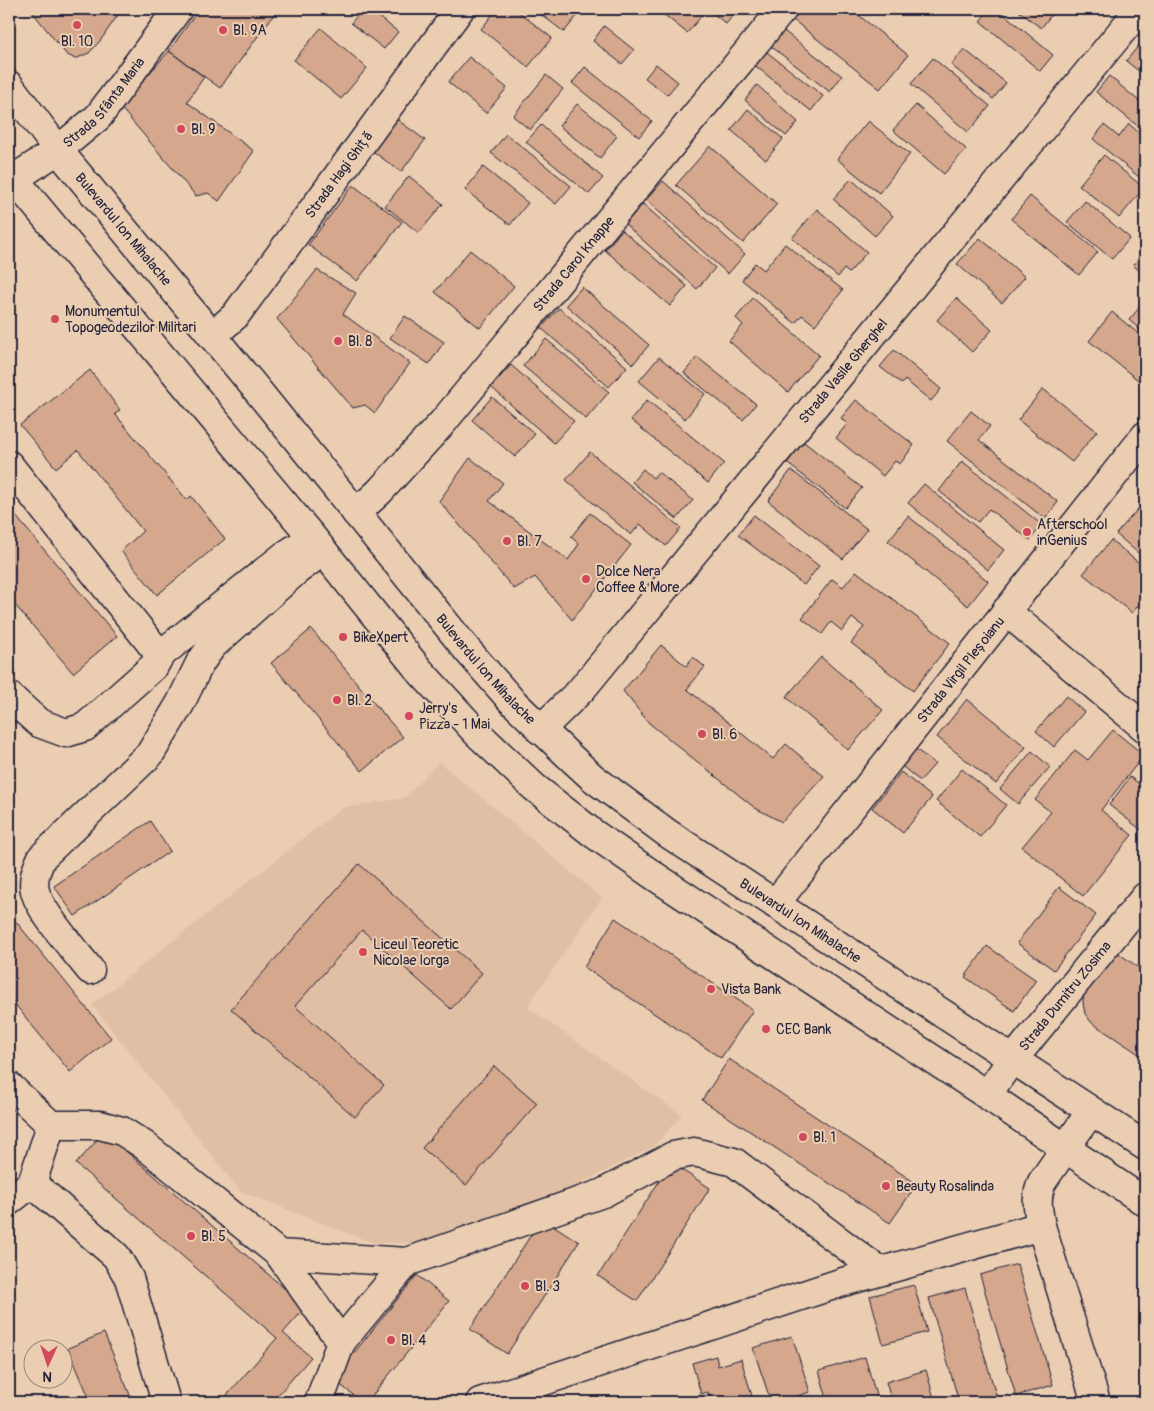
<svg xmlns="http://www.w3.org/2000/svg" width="1154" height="1411" viewBox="0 0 1154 1411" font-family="Pangolin,sans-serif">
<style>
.built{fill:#e0bfa5}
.building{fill:#d5a78c;stroke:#22223b}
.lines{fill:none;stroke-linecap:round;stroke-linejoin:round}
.minor-casing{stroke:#22223b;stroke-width:31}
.major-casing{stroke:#22223b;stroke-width:31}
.minor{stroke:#ebceb2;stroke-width:28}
.major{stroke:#ebceb2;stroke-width:28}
.poi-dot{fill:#d1495b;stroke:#ebceb2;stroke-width:2}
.labels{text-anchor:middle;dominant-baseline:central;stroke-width:4;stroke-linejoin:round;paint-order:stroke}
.poi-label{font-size:14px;fill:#22223b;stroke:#ebceb2;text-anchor:start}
.street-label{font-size:14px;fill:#22223b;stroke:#ebceb2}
</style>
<rect width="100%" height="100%" fill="#ebceb2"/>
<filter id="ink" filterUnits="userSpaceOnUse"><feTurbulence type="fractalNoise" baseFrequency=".02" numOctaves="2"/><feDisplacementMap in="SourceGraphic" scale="10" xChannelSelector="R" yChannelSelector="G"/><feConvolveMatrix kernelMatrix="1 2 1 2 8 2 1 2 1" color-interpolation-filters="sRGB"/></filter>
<g filter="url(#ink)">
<path class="built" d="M439 762 602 898 527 1007 682 1115 653 1147 461 1243H373L240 1191 92 1005 342 808 404 798Z"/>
<path class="building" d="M30 9H122L100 41 89 53 75 59 66 54Z
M199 9H278L220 88 169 51Z
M363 9H369L398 32 384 49 351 23Z
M497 9H515L552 38 528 67 481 29Z
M534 9H583L564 32Z
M657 9H703L706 11 687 33Z
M708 9H738L726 24Z
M800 9H851L908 55 880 89 792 19Z
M990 9H998L1053 55 1040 71 980 21Z
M1016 9H1056L1041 28Z
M604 26 634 50 622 64 593 41Z
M321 28 367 68 341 99 294 60Z
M780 28 842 76 830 92 768 44Z
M1145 38V76L1126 61Z
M763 49 823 96 811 111 752 63Z
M964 49 1006 83 993 99 951 65Z
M169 51 204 77 187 102 254 151 219 201 208 193 196 196 120 107Z
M469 57 507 88 486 113 448 82Z
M933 58 990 106 968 132 911 84Z
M656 64 678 82 667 95 645 78Z
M585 67 652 121 639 137 572 83Z
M546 75 563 89 530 130 513 116Z
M1109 76 1145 106V132L1096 92Z
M757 85 798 122 786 136 745 100Z
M577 104 617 136 600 158 559 126Z
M916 105 966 149 944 174 893 130Z
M748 109 783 139 766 160 731 130Z
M391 115 425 140 401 172 367 147Z
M868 121 910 154 879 193 837 159Z
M1129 124 1145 138V182L1093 139 1104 125 1119 137Z
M541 125 603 178 589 194 526 142Z
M506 134 571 186 556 204 491 153Z
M710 146 777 204 743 243 676 185Z
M1104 155 1144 188 1119 218 1079 185Z
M483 167 528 203 510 225 465 190Z
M409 176 443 204 419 233 385 206Z
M851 179 893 216 875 236 833 199Z
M663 181 745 254 728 274 646 200Z
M353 185 402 222 357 281 308 245Z
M1030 196 1098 252 1079 275 1011 219Z
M1085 201 1130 238 1112 259 1067 222Z
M643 204 715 268 697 289 625 224Z
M817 209 867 252 849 273 844 269 838 277 792 238Z
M622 230 687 286 670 306 605 250Z
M980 238 1025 277 1002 303 957 264Z
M785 244 843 290 815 325 802 315 795 323 742 280 755 263 764 270Z
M470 250 514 286 480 328 435 292Z
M1145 250V276L1133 265Z
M317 270 356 293 343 314 410 363 375 413 365 405 353 408 277 319Z
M582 287 649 345 633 364 566 305Z
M753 298 819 355 788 392 729 341 743 325 736 318Z
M956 298 992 330 972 352 937 320Z
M1145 301V334L1129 320Z
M559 308 627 367 609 387 541 328Z
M1112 312 1145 339V371L1138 380 1089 341Z
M405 316 444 342 429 364 390 338Z
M546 339 609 392 586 419 523 366Z
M894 350 941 389 931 401 905 380 902 384 880 367Z
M659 357 705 394 685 419 639 381Z
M697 357 756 404 743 420 684 373Z
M511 365 574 421 554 443 491 387Z
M90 370 120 410 115 414 187 500 191 496 225 539 157 595 121 551 143 531 78 450 56 468 20 425Z
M1043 389 1097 431 1072 462 1018 420Z
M492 397 535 434 515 457 472 420Z
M647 400 724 463 708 483 631 420Z
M856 400 914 445 900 464 895 461 883 476 836 438 847 424 841 418Z
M971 411 990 426 979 440 1058 502 1045 519 947 441Z
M804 442 862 488 845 508 787 463Z
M590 452 681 528 666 546 640 524 631 535 566 480Z
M470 458 503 483 489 501 568 560 579 544 571 537 590 513 631 545 572 620 535 577 514 589 439 501Z
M962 461 1042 525 1030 540 989 509 978 522 939 491Z
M643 469 653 478 658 472 693 500 677 519 632 482Z
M791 470 867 529 843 559 768 501Z
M924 484 1004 550 988 570 908 503Z
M9 508 117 636 73 673 9 598Z
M1138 509 1145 515V559L1116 534Z
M754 515 819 566 804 585 738 535Z
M908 516 988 581 968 606 888 541Z
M1111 540 1145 568V597L1132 613 1083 574Z
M856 571 950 643 913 691 851 643 864 627 852 618 842 631 831 622 822 634 802 618 832 579 843 587Z
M311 629 403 737 362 771 271 663Z
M661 645 686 666 693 657 705 667 687 689 773 759 786 744 824 776 782 822 755 808 649 723 623 691Z
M821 657 883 710 848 750 786 697Z
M1066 696 1084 712 1054 747 1036 731Z
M967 699 1026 747 996 784 937 737Z
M1113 730 1144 755 1101 810 1132 835 1083 896 1022 847 1051 812 1035 800 1075 750 1088 760Z
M912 746 935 764 920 781 898 763Z
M1032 751 1050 767 1018 804 1000 789Z
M962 769 1006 805 980 837 936 801Z
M901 772 932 797 903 833 872 808Z
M1130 777 1145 788 1144 832 1109 805Z
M150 821 170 851 75 916 54 886Z
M359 864 482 973 451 1009 362 930 295 1006 384 1085 355 1117 231 1009Z
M1059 887 1096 915 1054 970 1017 943Z
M9 913 111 1038 70 1072 9 997Z
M1145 917V932L1138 927Z
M615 918 753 1010 721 1058 584 967Z
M987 946 1036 980 1014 1011 965 977Z
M1111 948 1145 972V1058L1092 1023 1085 1014 1083 1003 1084 987Z
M729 1059 917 1184 890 1223 702 1100Z
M494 1066 537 1103 466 1185 422 1148Z
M104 1132 306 1307 283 1333 311 1357 272 1402H221L277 1338 76 1164Z
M671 1163 710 1188 637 1301 598 1276Z
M542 1218 579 1242 507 1354 470 1329Z
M1017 1264 1053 1385 1016 1396 980 1275Z
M417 1275 449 1301 367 1402H362L333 1379Z
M914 1285 927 1332 883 1344 870 1296Z
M965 1288 998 1402H959L929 1298Z
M104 1333 133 1402H91L68 1348Z
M792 1336 810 1392 777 1402H771L753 1348Z
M716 1356 718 1366 741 1359 752 1396 728 1402H711L708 1392 701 1394 692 1363Z
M865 1357 878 1402H828L819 1371Z
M926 1370 935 1402H892L886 1382Z"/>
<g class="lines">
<g class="minor-casing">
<g id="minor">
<path id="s1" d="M9 182 58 150 98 117 178 9"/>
<path id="s2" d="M212 336 235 316 460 9"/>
<path d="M9 465 160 655 154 666 85 727 66 733 39 723 9 696"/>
<path id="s3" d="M356 513 379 492 443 422 783 9"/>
<path d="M1006 611 1145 728"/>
<path d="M160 655 284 556 307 541"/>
<path id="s4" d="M540 730 581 690 1140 9"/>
<path id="s5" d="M775 904 1145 436"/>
<path d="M90 970C76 952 40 912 35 891 32 879 37 868 42 857L150 754 180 704 200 663 212 646 296 571 323 551"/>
<path d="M9 1086 51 1125H100L122 1131 144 1145 279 1254 407 1262 603 1193 673 1156 694 1152 734 1162 879 1271"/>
<path id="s6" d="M987 1095 1003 1072 1145 897"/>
<path d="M1091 1111 1042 1182C1035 1198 1038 1209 1041 1226L1096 1402"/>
<path d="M32 1183 51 1125"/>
<path d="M9 1201 32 1183 116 1256 129 1278 166 1402"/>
<path d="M279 1254 341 1342 319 1402"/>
<path d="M341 1342 407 1262"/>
<path d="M480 1402 843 1282 1041 1226"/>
</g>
</g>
<g class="major-casing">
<g id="major">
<path id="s7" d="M9 85 58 150 253 385 468 651 511 700 568 755 593 778 667 833 1145 1146"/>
<path d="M9 173 312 537 419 670 476 732 534 787 594 834 653 875 987 1095 1145 1202"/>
</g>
</g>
<use href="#minor" class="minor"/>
<use href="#major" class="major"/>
</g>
</g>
<g class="poi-dot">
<circle cx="77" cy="25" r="5"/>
<circle cx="223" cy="30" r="5"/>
<circle cx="181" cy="129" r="5"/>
<circle cx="55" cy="319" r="5"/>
<circle cx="338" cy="341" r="5"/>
<circle cx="1027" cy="532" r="5"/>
<circle cx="507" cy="541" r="5"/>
<circle cx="586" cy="579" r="5"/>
<circle cx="343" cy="637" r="5"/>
<circle cx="337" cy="700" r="5"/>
<circle cx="409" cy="716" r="5"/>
<circle cx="702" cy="734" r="5"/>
<circle cx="363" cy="952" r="5"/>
<circle cx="711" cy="989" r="5"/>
<circle cx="766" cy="1029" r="5"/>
<circle cx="803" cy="1137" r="5"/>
<circle cx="886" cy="1186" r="5"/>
<circle cx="191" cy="1236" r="5"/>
<circle cx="525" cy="1286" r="5"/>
<circle cx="391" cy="1340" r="5"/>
</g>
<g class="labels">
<g class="poi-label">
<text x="233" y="30">Bl. 9A</text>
<text x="77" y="41" text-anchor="middle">Bl. 10</text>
<text x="191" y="129">Bl. 9</text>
<text x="65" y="311">Monumentul<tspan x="65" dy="16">Topogeodezilor Militari</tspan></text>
<text x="348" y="341">Bl. 8</text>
<text x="1037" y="524">Afterschool<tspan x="1037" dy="16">inGenius</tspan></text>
<text x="517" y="541">Bl. 7</text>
<text x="596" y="571">Dolce Nera<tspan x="596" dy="16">Coffee &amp; More</tspan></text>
<text x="353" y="637">BikeXpert</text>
<text x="347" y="700">Bl. 2</text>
<text x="419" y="708">Jerry's<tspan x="419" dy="16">Pizza - 1 Mai</tspan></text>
<text x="712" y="734">Bl. 6</text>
<text x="373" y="944">Liceul Teoretic<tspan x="373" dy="16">Nicolae Iorga</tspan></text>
<text x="721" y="989">Vista Bank</text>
<text x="776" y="1029">CEC Bank</text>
<text x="813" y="1137">Bl. 1</text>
<text x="896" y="1186">Beauty Rosalinda</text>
<text x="201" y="1236">Bl. 5</text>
<text x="535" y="1286">Bl. 3</text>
<text x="401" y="1340">Bl. 4</text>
</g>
<g class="street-label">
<text stroke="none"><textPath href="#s1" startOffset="125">Strada Sfânta Maria</textPath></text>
<text stroke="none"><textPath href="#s2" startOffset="206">Strada Hagi Ghiță</textPath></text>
<text stroke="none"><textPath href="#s7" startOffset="184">Bulevardul Ion Mihalache</textPath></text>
<text stroke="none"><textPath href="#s3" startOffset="331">Strada Carol Knappe</textPath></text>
<text stroke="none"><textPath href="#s4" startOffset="470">Strada Vasile Gherghel</textPath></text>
<text stroke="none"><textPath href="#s7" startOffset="754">Bulevardul Ion Mihalache</textPath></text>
<text stroke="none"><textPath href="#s5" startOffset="299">Strada Virgil Pleșoianu</textPath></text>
<text stroke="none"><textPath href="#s7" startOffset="1159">Bulevardul Ion Mihalache</textPath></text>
<text stroke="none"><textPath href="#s6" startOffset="126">Strada Dumitru Zosima</textPath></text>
</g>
</g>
<rect width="1154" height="1411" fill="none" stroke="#ebceb2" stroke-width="30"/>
<rect x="15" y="15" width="1124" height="1381" fill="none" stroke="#22223b" stroke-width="2" filter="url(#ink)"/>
<g transform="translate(48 1364) rotate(183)"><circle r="24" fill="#ebceb2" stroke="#9b8982"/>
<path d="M0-4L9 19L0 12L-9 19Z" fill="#d1495b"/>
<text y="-8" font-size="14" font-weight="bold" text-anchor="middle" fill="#22223b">N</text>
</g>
</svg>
